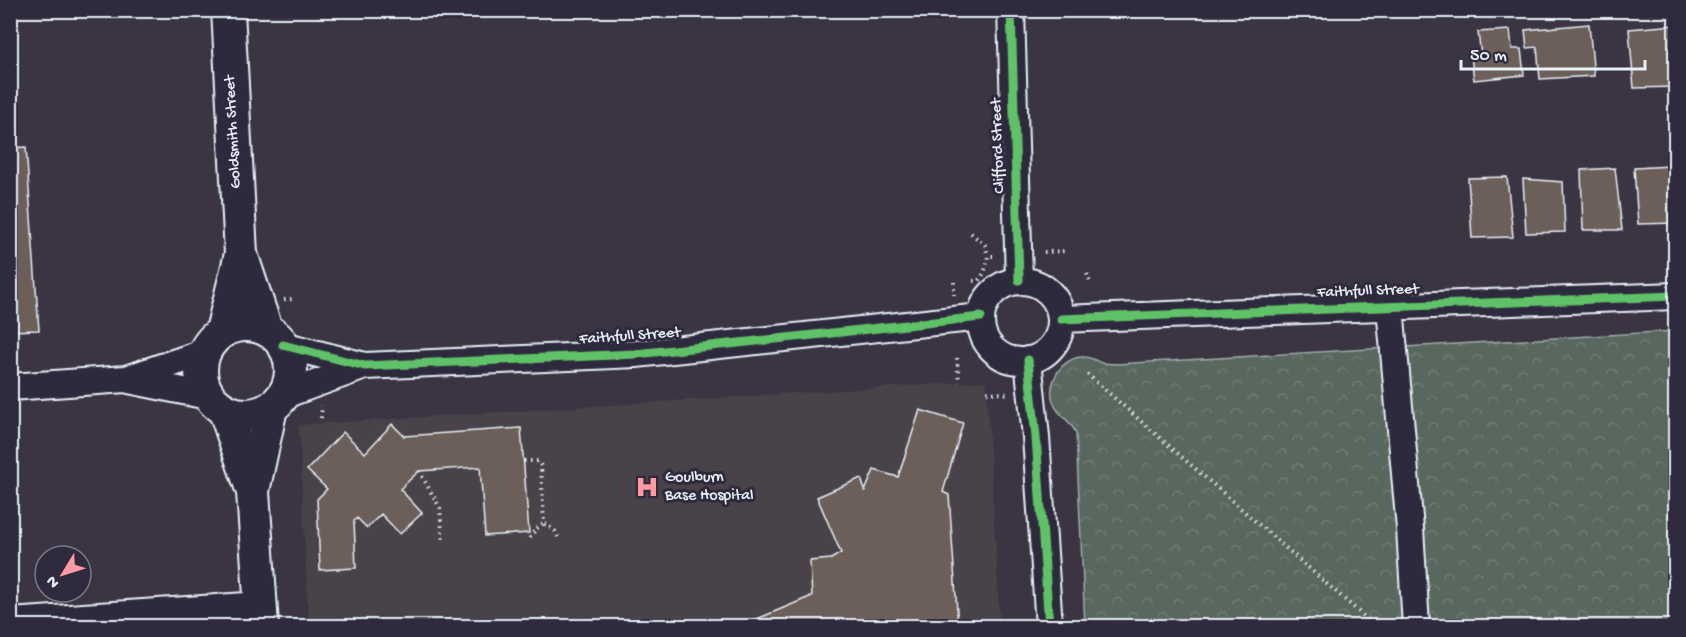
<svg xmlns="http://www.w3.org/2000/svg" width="1686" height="637" viewBox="0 0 1686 637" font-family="'Gochi Hand',sans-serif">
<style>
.built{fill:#4a424a}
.forest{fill:url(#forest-crowns);stroke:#a0acab;stroke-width:1.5}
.building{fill:#6c5f5a;stroke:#e8f1f8;stroke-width:1.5}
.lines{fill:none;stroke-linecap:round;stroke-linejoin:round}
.minor-casing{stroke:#e8f1f8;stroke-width:30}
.major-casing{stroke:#e8f1f8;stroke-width:36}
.path{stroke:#e8f1f8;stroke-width:4;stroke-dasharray:1.5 4.5;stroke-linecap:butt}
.minor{stroke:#2f2a3d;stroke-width:26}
.major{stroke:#2f2a3d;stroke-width:32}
.cycleway-casing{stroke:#2f2a3d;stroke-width:13}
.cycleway{stroke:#61c268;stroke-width:9}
.labels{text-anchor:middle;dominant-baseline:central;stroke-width:6;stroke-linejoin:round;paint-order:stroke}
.street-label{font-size:16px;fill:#e8f1f8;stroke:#2f2a3d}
.poi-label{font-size:16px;fill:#e8f1f8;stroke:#2f2a3d;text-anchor:start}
</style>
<defs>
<pattern id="forest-crowns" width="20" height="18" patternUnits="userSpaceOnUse" patternTransform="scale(1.5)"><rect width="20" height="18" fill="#59675e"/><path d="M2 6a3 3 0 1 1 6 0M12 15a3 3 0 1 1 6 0" fill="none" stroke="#717d76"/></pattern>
</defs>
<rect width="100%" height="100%" fill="#3b3543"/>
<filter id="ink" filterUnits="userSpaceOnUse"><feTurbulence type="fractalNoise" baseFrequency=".0167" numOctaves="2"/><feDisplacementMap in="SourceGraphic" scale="12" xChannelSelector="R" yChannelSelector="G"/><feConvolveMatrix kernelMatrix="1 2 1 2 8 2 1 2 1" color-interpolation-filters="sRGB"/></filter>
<g filter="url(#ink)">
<path class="built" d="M986 381 1000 626H309L299 425Z"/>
<path class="forest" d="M1675 331V626H1085L1076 434C1071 419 1059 417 1054 404 1045 384 1062 356 1084 357 1091 357 1096 361 1102 363 1106 364 1112 363 1116 364Z"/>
<path class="building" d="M1589 24 1594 76 1540 79 1537 47 1527 48 1525 30Z
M1676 25V87L1634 88 1629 29Z
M1510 30 1512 49H1521L1524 75 1474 80 1471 56 1481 55 1478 32Z
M26 147 39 330 10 331V148Z
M1671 166 1676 223 1638 224 1634 168Z
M1615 168 1622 230H1583L1581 170Z
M1507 177 1513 237 1472 238 1468 178Z
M1523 179 1563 182 1565 232 1526 233Z
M920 410 963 423 943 492 949 495 958 626H901V622L884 625 885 626H746L745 624 812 596 810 561 831 559 841 553 817 497 861 478 865 491 874 470 898 477Z
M392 424 404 436 521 428 529 533 485 536 480 467 419 471 400 489 422 513 400 534 381 514 367 528 357 518 354 521 356 568 320 570 317 499 327 489 307 470 343 432 365 453Z"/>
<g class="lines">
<g class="minor-casing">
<path id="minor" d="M1011 10 1019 280
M981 321a40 40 0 1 1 80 0a40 40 0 1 1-80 0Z
M1390 307 1410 529 1416 626
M1061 319 1676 296
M283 345 365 366 636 354 981 317
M1028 360 1036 437 1049 626
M129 380 208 396
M10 387 126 379 203 353
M284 395 365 366
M10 622 261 605"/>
</g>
<g class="major-casing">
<path id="major" d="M228 10 241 254 266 329
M201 370a45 45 0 1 1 90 0a45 45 0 1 1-90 0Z
M222 331 241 254
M225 411 253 492 262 626
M253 491 271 408"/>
</g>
<path class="path" d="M971 233 985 245 988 256
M1044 252 1068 251
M1087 274 1090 283
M973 281H978C985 274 987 265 988 256H993
M954 282V295
M284 300 293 299
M957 358 959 382
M1087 374 1375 626
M987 392 1008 394
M321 418 322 406
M524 461H538L541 466 544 523 555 531 558 537
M419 471 440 508 443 543
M530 538 535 530 544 523"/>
<use href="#minor" class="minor"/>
<use href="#major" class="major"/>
<g class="cycleway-casing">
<path id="cycleway" d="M1011 10 1019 280
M1061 319 1676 296
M283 345 365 366 636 354 981 317
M1028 360 1036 437 1049 626"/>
</g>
<use href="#cycleway" class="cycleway"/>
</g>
</g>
<defs>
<g id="hospital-bare" transform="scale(1.8)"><path d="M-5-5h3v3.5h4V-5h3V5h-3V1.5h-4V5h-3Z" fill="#ff9aa2" stroke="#2f2a3d" stroke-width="2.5" paint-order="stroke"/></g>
</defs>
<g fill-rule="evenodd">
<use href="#hospital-bare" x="647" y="487"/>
</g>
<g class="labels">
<g class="street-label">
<text transform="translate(234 132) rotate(-93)">Goldsmith Street</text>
<text transform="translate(999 146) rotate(-92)">Clifford Street</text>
<text transform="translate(1368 292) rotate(-2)">Faithfull Street</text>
<text transform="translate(630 337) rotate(-4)">Faithfull Street</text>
</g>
<g class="poi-label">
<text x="665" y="478">Goulburn<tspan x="665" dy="18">Base Hospital</tspan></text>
</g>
</g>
<rect width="1686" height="637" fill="none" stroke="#2f2a3d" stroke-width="36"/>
<rect x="18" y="18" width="1650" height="601" fill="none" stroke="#e8f1f8" stroke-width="2" filter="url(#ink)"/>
<g transform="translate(63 574) rotate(232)"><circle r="28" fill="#2f2a3d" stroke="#797a88" stroke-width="1.5"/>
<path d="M0-4.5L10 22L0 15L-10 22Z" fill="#ff9aa2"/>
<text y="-9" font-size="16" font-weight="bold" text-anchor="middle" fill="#e8f1f8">N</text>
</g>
<path d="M1461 60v9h184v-9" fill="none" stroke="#e8f1f8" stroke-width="3"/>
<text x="1470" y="60" font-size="18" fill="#e8f1f8" stroke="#2f2a3d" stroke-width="4.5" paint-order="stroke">50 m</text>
</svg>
